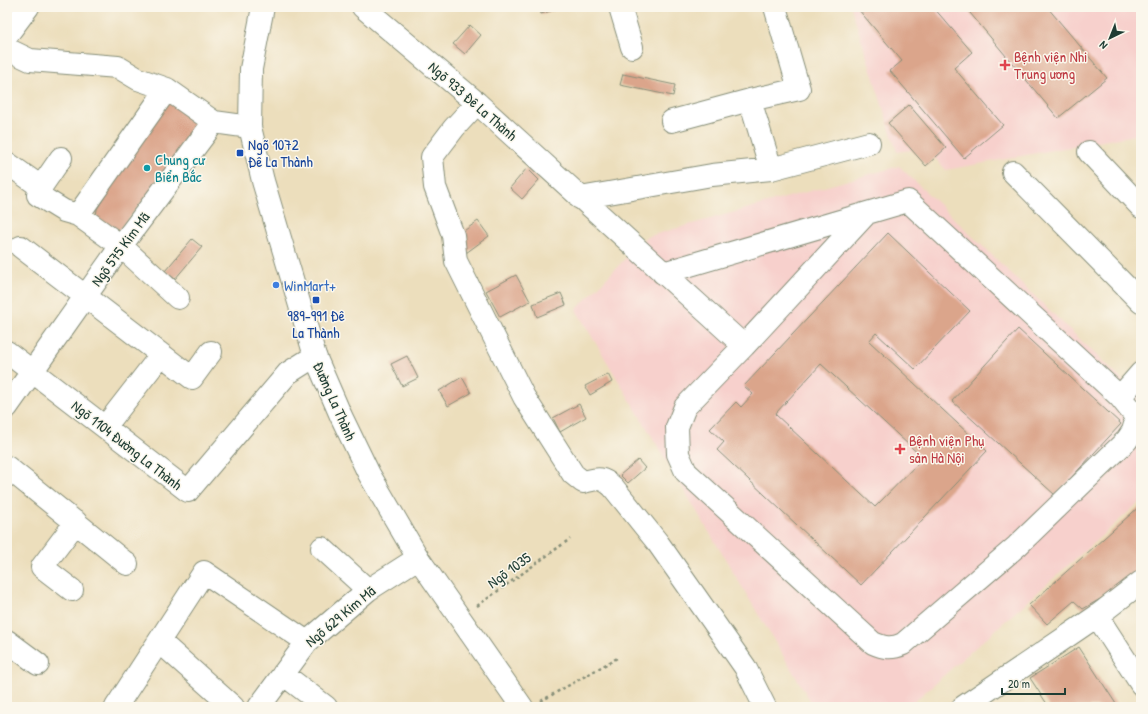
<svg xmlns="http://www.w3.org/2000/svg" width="1148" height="714" viewBox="0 0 1148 714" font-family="'Patrick Hand',sans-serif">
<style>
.built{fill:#f7d0cc}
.building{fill:#dba58b;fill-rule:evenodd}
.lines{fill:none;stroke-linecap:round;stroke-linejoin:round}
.minor-casing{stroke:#868e78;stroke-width:24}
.major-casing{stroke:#868e78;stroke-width:24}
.path{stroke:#868e78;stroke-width:2.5;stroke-dasharray:3 3;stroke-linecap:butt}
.minor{stroke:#fff;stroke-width:22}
.major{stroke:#fff;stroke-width:22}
.health-dot{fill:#e0444e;stroke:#fbf7ec;stroke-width:1.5}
.transit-dot{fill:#1a4fb4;stroke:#fbf7ec;stroke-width:1.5}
.culture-dot{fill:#0f9aa8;stroke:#fbf7ec;stroke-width:1.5}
.shop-dot{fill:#3f7fe0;stroke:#fbf7ec;stroke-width:1.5}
.labels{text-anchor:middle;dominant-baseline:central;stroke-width:3;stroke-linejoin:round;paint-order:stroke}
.health-label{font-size:15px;fill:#be3a42;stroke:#fbf7ec;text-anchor:start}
.street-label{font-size:15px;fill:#1f3d34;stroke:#fbf7ec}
.transit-label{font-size:15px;fill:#164399;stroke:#fbf7ec;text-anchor:start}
.culture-label{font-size:15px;fill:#0d838f;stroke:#fbf7ec;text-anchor:start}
.shop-label{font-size:15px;fill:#366cbe;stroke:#fbf7ec;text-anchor:start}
</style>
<rect width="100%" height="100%" fill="#fbf7ec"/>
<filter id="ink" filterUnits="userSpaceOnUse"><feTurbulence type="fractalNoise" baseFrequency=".025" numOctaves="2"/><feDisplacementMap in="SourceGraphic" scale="8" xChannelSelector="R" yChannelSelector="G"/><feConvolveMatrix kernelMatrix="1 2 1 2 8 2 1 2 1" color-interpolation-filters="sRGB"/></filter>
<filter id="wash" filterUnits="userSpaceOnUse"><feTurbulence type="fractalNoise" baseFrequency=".012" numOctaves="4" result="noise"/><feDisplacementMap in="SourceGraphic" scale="16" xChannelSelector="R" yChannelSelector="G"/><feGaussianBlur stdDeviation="0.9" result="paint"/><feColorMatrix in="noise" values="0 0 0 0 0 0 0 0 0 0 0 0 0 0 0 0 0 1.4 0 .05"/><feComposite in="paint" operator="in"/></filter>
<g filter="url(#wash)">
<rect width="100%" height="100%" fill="#ecdebc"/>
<path class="built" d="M851 7H1141V134L946 170 935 158 926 166 912 150 897 152Z
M899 166 1141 398V501L908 707H814L576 310 646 237Z"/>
<g id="blocks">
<path class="building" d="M539 7H563L541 14Z
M860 7H933L972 52 954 68 1003 125 964 158 890 71 902 61 858 9Z
M965 7H1047L1107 78 1058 118Z
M470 25 481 35 465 54 453 44Z
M623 74 675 85 673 96 620 85Z
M167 99 204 126 118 232 96 217 97 209Z
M909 105 946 148 926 166 888 123Z
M527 168 539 180 522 199 510 188Z
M478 221 489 236 466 253 455 237Z
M888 233 970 311 915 369 876 333 869 341 987 451 861 585 717 450 724 442 710 429 736 402 741 407 753 394 744 386ZM821 364 923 458 875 507 775 414Z
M192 239 202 247 175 279 165 271Z
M516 275 530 301 500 317 486 291Z
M561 293 566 305 537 317 533 304Z
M1018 329 1121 424 1055 495 952 401Z
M407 356 418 378 402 386 391 364Z
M608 374 612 382 590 395 585 386Z
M462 377 471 393 448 406 439 391Z
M579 404 586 417 560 432 553 418Z
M638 460 645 468 628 483 620 475Z
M1141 505V572L1131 581 1083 609 1074 601 1047 624 1029 605Z
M1079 647 1118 707H1049L1030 678Z"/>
</g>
</g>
<g filter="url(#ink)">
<use href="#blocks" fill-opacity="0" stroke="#868e78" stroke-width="1"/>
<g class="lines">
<g class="minor-casing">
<path id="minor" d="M363 7 477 103 744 346
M620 7 632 47
M7 35 28 7
M7 49 30 60 118 67 138 79 167 89 214 122
M477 103 454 128 432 157 435 187 453 235 456 261 524 397 573 474 583 482C597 479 601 476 613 487L658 543 745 667 765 707
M672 121 750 100
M1089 152 1141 207
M7 163 41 187 38 195 64 211 78 215 121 246 178 298
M771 169 869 143
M1013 172 1141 302
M41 187 61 158
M580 198 712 175 771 169 750 100 799 89 775 7
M78 215 167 89
M21 247 192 378 211 352
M663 273 908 201 1120 397 1133 413 1136 421 1133 431 1127 440 1017 546 903 644C892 649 884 648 873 643L686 472 678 454 677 427 685 407 744 346 866 214
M7 352 188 491 288 373 315 356
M1120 397 1141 373
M7 407 121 246 214 122 250 127
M105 427 161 355
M7 467 127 564
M322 548 368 590
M72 590 42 567 76 522
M1097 616 1141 684
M7 641 38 664
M159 641 233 707
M283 674 326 707
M116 707 204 572 307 642
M259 707 307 642 368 590 418 558
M963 707 1097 616 1141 582"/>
</g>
<g class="major-casing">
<path id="major" d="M263 7 251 69 250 127 263 181 315 356 341 416 369 474 418 558 522 707"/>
</g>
<path class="path" d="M477 606 570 539
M541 701 619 657"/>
<use href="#minor" class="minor"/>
<use href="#major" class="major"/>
</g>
</g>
<g class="health-dot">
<path d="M1003 59h4v4h4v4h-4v4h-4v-4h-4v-4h4z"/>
<path d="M898 443h4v4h4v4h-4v4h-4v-4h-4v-4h4z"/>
</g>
<g class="transit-dot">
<rect x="236" y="149" width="8" height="8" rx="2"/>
<rect x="312" y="296" width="8" height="8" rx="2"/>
</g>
<circle class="culture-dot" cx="147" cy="168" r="4"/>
<circle class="shop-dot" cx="276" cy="285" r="4"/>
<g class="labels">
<g class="health-label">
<text x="1014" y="56">Bệnh viện Nhi<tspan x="1014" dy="17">Trung ương</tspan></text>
<text x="909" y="440">Bệnh viện Phụ<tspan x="909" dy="17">sản Hà Nội</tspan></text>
</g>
<g class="street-label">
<text transform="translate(473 101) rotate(41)">Ngõ 933 Đê La Thành</text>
<text transform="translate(120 249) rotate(-54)">Ngõ 575 Kim Mã</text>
<text transform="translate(335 401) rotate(66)">Đường La Thành</text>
<text transform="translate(127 445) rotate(38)">Ngõ 1104 Đường La Thành</text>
<text transform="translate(509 570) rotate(-36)">Ngõ 1035</text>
<text transform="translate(340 616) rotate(-40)">Ngõ 629 Kim Mã</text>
</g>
<g class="transit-label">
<text x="248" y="144">Ngõ 1072<tspan x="248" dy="17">Đê La Thành</tspan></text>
<text x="316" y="315" text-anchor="middle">989-991 Đê<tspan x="316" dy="17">La Thành</tspan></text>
</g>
<g class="culture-label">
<text x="155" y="159">Chung cư<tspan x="155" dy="17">Biển Bắc</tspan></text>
</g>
<g class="shop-label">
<text x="284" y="285">WinMart+</text>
</g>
</g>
<rect width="1148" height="714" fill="none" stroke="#fbf7ec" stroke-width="24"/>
<g transform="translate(1110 38) rotate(223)" stroke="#fbf7ec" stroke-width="3" paint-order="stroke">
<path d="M0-3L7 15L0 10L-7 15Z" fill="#1f3d34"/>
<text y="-6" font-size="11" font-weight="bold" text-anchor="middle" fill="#1f3d34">N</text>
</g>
<path d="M1002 688v6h63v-6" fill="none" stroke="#1f3d34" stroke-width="2"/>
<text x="1008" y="688" font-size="12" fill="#1f3d34" stroke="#fbf7ec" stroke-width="3" paint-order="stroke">20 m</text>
</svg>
